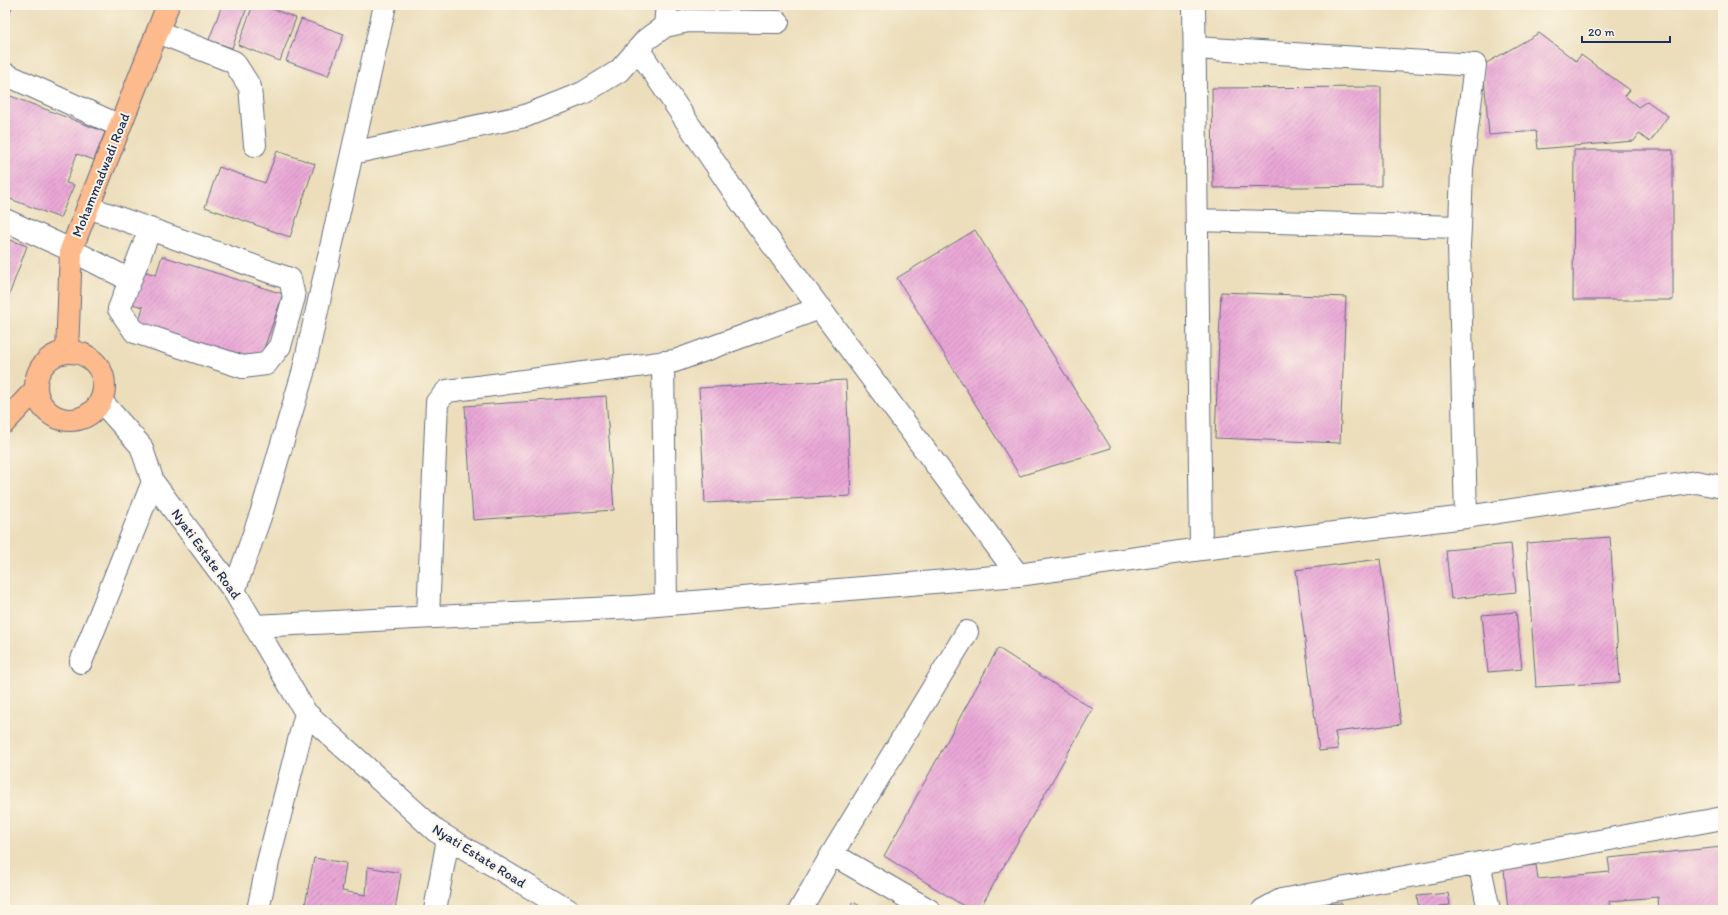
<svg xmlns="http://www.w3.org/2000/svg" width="1728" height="915" viewBox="0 0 1728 915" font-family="Itim,sans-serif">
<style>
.building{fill:url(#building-hatch)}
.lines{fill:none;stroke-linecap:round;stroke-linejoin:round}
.minor-casing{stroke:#646c7f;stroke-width:24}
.major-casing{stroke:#646c7f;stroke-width:24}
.minor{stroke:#fff;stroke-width:22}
.major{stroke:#fcba8d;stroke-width:22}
.labels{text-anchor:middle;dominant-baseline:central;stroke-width:4;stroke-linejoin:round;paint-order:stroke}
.street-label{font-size:14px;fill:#1b2f5e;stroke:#fcf5e5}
</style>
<defs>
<pattern id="building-hatch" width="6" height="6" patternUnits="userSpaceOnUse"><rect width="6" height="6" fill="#eaa7d7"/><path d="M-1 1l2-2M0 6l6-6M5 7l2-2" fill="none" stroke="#bd88b2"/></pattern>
</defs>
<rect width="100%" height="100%" fill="#fcf5e5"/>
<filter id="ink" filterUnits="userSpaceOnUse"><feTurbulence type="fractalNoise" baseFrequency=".025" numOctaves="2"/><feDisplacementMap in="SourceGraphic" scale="8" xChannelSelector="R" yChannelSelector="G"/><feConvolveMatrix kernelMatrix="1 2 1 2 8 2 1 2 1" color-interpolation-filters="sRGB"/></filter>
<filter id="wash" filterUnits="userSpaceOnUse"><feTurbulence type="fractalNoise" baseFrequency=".012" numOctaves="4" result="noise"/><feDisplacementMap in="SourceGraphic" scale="16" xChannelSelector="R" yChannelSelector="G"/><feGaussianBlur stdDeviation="0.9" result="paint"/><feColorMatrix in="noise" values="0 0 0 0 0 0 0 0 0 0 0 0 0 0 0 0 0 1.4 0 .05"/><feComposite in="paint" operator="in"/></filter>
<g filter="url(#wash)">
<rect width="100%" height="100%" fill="#ecdebb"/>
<g id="blocks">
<path class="building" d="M5 5 12 7 5 25Z
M222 5H248L232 48 209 40Z
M253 5H262L296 18 280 61 238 45Z
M629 5H661L660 11Z
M301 19 344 34 328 76 286 61Z
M1539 33 1576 61 1581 55 1630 90 1625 96 1638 107 1647 101 1668 116 1650 142 1639 134 1634 141 1538 149 1536 131 1489 135 1483 65Z
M1381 87V186L1213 188 1212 88Z
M8 95 105 132 94 160 77 154 66 183 74 185 60 218 5 197V140L7 134 5 133V102Z
M1574 150H1673V300H1573Z
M277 151 315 164 290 237 205 207 219 167 265 183Z
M975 230 1111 448 1020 476 897 278Z
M5 238 27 246 5 306Z
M162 256 283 294 259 363 137 328 143 307 132 304 143 271 156 275Z
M1221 292 1346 297 1340 443 1215 438Z
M846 380 851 496 705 503 699 388Z
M606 396 614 510 473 520 465 406Z
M1610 537 1620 682 1536 687 1526 543Z
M1511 544 1516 592 1451 599 1446 550Z
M1380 559 1401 724 1335 732 1338 749 1319 751 1296 570Z
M1516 612 1522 669 1488 672 1482 615Z
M998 648 1093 709 979 910H970L884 856Z
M1723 847V910H1659L1658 897 1609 901 1610 910H1508L1504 869 1536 865 1538 879 1610 872 1608 858Z
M314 858 346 863 342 891 366 895 368 867 401 873 395 910H304Z
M1448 893 1450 905 1440 906V910H1419L1417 896Z
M853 902 867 910H848Z
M1342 903 1343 910H1313V905Z"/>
</g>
</g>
<g filter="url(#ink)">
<use href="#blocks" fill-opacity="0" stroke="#646c7f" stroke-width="1"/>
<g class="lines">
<g class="minor-casing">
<path id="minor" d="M1194 5 1201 549
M665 26 667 5
M158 32 234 62 250 87 255 145
M1195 48 1475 65 1462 168 1460 227
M638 49 743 205 1018 575
M5 74 120 126
M352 153 525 116 583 93 619 71 647 39 665 26 688 21 778 22
M88 207 290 279 294 297 280 346 266 364 243 367 135 332 119 309 150 229
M5 220 71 250 130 280
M1197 220 1460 227 1459 245 1466 517
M663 362 666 604
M101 401 141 446 153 482 234 591 306 713 436 831 568 910
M234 591 262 511 303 373 385 5
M428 617 437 402 447 391 675 361 820 308
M254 626 633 607 1018 575 1201 549 1466 517 1696 482 1723 487
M81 662 153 482
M1479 863 1489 910
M258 910 268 862 306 713
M435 910 448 839
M800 910 832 854
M929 910 832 854 967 632
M1263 910 1281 900 1723 818"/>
</g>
<g class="major-casing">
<path id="major" d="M36 386a34 34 0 1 1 68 0a34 34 0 1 1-68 0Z
M67 352 71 250 168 5
M5 422 36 389"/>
</g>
<use href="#minor" class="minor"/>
<use href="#major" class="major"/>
</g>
</g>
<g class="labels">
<g class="street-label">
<text transform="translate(101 175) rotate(-68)">Mohammadwadi Road</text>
<text transform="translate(206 554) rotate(54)">Nyati Estate Road</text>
<text transform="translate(479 856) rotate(32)">Nyati Estate Road</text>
</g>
</g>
<rect width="1728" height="915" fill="none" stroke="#fcf5e5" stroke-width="20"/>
<path d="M1582 36v6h88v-6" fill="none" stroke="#1b2f5e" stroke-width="2"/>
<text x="1588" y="36" font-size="12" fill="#1b2f5e" stroke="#fcf5e5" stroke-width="3" paint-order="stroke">20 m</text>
</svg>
